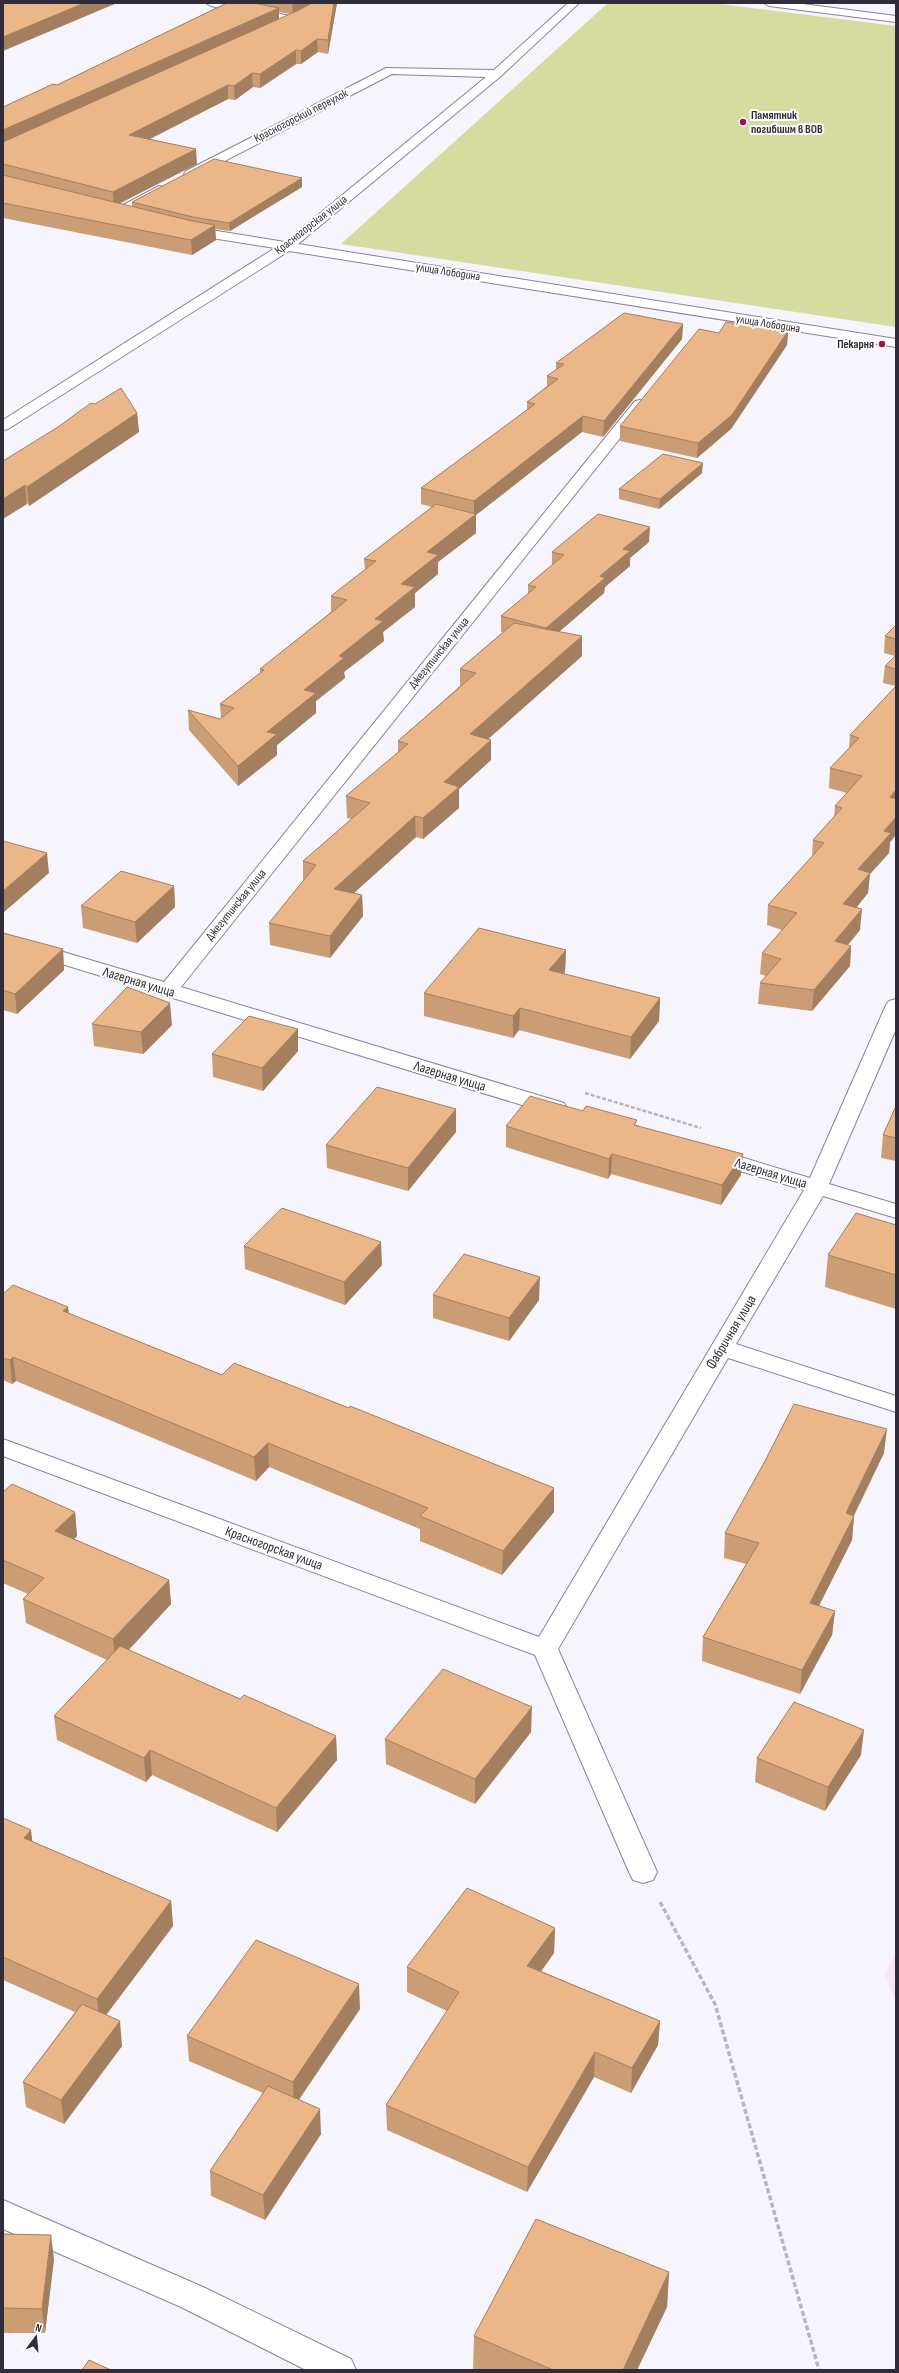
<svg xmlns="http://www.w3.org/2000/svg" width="899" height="2373" viewBox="0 0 899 2373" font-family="'Sofia Sans Condensed',sans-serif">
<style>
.industrial{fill:#f8e5f5}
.green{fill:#d6dca0}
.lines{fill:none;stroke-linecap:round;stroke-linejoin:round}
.minor-casing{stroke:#8a80a0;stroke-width:2}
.path-far1{stroke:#b7b5be;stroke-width:2.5;stroke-dasharray:4 2;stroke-linecap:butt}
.path{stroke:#b7b5be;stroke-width:3.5;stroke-dasharray:5 2.5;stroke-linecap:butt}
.minor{fill:#fff;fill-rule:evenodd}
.wall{fill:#ca9d75;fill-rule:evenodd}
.shaded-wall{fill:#a47f5f}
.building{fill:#ebb688;stroke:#a47f5f}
.poi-dot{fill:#a00e55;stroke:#fff;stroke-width:1.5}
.labels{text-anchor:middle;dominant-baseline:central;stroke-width:4;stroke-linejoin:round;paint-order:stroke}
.far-poi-label{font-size:12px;font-weight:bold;fill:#302c39;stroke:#fff;text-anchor:start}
.far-street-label{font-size:12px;fill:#302c39;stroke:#fff}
.street-label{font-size:14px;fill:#302c39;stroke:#fff}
</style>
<rect width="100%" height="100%" fill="#f6f4fc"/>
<path class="industrial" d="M896 1953V2002L885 1974Z"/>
<path class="green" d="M608 3H713L896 26V327L341 244Z"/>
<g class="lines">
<g class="minor-casing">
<path id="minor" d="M206 3H227L295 17 301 20 295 23 211 6Z
M568 3H579L501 76 298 244 896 339V347L289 251 8 429 3 430V420L275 248 186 234 179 230 181 227 186 226 285 242 486 77 392 74 194 177H186L184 174 186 171 386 68 494 70Z
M764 3H795L896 16V22L769 6Z
M159 186 164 187 165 190 164 193 121 215 116 216 110 212Z
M640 400 647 404 645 407 181 987 564 1103 567 1108 564 1113 556 1114 548 1113 3 946V934L164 982 635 401Z
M896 999V1029L829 1184 896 1204V1218L823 1196 736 1344 896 1396V1412L728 1358 558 1649 657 1872 653 1880 643 1883 633 1880 629 1872 535 1655 3 1456V1439L539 1637 804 1190 706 1161 703 1156 706 1151 714 1149 810 1178 886 1005 889 1001Z
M3 2200 203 2287 351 2359 356 2370H306L181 2307 3 2229Z"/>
</g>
<path class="path-far1" d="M585 1093 701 1128"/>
<path class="path" d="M660 1902 715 2004 819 2370"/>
<use href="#minor" class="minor"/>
</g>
<path class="wall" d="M227 3H337L328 54 318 52 301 64H296L260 88 253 87 235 100 228 99 150 139 197 164 119 204 132 207V202L302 178V187L230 231 215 229 216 240 192 255 3 218V107L57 85ZM279 12 290 14 279 19Z
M683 324 682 339 603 437 582 432 476 515V533L438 562V574L415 593V607L383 632 384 641 344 672 345 678 316 701V713L277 745V755L238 786 189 730 188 710 220 719 221 718 220 704 260 673V669L331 612V596L365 570 364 559 432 507 421 504V488L527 410V402L547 386V376L556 370V363Z
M788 331 787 345 731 429 697 458 620 441V426L719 333Z
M137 413 139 432 29 506 3 461Z
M702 473 659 509 619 499V489Z
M649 542 630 558V566L605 587 604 593 559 632 582 656 488 739 491 740V760L459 789V808L423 839 416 837 354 893 362 895 363 916 330 958 270 945 269 923 303 882V861L352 819 347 818 346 796 398 753V741L460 686V669L503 632H501V616L528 594V585L552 565V552Z
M896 625V835L890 842 889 853 870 874 868 893 856 908 860 930 848 945 851 946 850 966 812 1011 758 1004 760 983 766 976 760 974 762 953 782 930 767 925 768 905 812 857 813 840 834 817 835 806 847 793 829 788 830 768 849 748 850 735 896 686 883 683 885 666 895 656 884 653 885 636Z
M174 886 175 907 137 943 83 928 81 906Z
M3 933 63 949 64 970 17 1014 3 1010Z
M566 950 565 972 563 974 660 998 659 1021 630 1059 519 1030 513 1038 424 1016V993Z
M92 1024 172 1025 143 1054 94 1046Z
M298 1029V1051L263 1091 213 1077 212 1054Z
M896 1106V1161L881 1158 883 1135Z
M456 1109V1132L408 1191 327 1168 326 1145Z
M583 1111 637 1125 741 1175 721 1205 611 1174 608 1179 506 1147V1126Z
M896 1225V1309L825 1287 828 1255Z
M244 1246 382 1265 345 1305 245 1269Z
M3 1294 68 1307 69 1314 222 1375 349 1408 554 1488V1512L502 1575 420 1541V1529L269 1467 256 1481 16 1381 12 1384 3 1380Z
M433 1295 539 1300 509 1341 433 1318Z
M884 1453 854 1516 852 1540 819 1606 835 1611 832 1635 800 1694 702 1661 703 1637 746 1564 724 1558 725 1533Z
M3 1492 75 1512 77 1536 74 1539 169 1580 171 1604 129 1650 240 1699 336 1736 337 1760 277 1832 152 1775 146 1782 57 1740 54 1716 107 1660 26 1623 23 1599 28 1594 3 1583Z
M531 1732 475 1804 386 1764 385 1739Z
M861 1755 825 1811 755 1782 757 1758Z
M3 1818 32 1842 171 1901 173 1926 106 2015 122 2046 64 2124 26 2107 23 2082 75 2012 3 1980Z
M555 1928 554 1953 541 1971 660 2021 658 2045 631 2093 594 2077 527 2192 387 2130 386 2105 447 2011 407 1992V1967Z
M360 2009 299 2099 321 2134 265 2220 211 2196 210 2171 263 2093 189 2061 187 2036Z
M3 2234 54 2259 45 2333H3Z
M669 2272 667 2307 637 2370H473L474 2336Z"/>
<path class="shaded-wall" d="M84 3H117L3 51V37Z
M292 3H316L293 14Z
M334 3H337L328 54V40Z
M279 8V22L3 145V130Z
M317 39 318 52 301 64V51Z
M296 50V64L260 88V74Z
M252 73 253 87 235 100 234 86Z
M228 85V99L130 149 129 135Z
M196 149 197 164 114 206 113 192Z
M302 178V187L230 231 229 223Z
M215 225 216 240 192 255 191 240Z
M683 324 682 339 603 437 604 421Z
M788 331 787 345 731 429 697 458 698 443Z
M137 413 139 432 29 506 27 487Z
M583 416 582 432 476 515V533L438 562V574L415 593V607L383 632 384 641 344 672 345 678 316 701V713L277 745V755L238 786V766L304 690 339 656 375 619 427 552 474 515V501Z
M703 463 702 473 659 509 660 499Z
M25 485 27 504 3 519V499Z
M650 527 649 542 630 558V566L605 587 604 593 546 643V628L600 576 623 549Z
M582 636V656L470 755V734Z
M491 740V760L459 789V808L423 839V818L444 782Z
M896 790V808L890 797Z
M415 816 416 837 335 910 334 889Z
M896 817V835L890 842 889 853 870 874 868 893 842 925 843 904 858 869 884 831Z
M47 853 49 873 3 913V891Z
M174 886 175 907 137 943 135 922Z
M362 895 363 916 330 958V936Z
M862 909 860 930 833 962 835 941Z
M851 946 850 966 812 1011 814 990Z
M63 949 64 970 17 1014 15 994Z
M566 950 565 972 549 992V970Z
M660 998 659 1021 630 1059 631 1037Z
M170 1003 172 1025 143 1054 141 1032Z
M520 1008 519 1030 513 1038V1016Z
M298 1029V1051L263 1091 262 1068Z
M456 1109V1132L408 1191V1168Z
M612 1154 611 1174 608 1179 609 1159Z
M743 1154 741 1175 721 1205 722 1185Z
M381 1242 382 1265 345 1305 344 1282Z
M540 1277 539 1300 509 1341V1318Z
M68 1307 70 1330 63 1311Z
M13 1357 16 1381 12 1384 10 1360Z
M887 1429 884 1453 843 1537 846 1513Z
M268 1443 269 1467 256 1481 254 1457Z
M554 1488V1512L502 1575 503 1551Z
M75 1512 77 1536 57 1555 55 1531Z
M854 1516 852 1540 808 1627 810 1603Z
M169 1580 171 1604 116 1663 113 1639Z
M835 1611 832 1635 800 1694 802 1670Z
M532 1707 531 1732 475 1804V1779Z
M864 1730 861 1755 825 1811 828 1787Z
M336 1736 337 1760 277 1832 276 1808Z
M150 1750 152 1775 146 1782 144 1758Z
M31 1830 34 1855 24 1838Z
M171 1901 173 1926 100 2023 97 1999Z
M555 1928 554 1953 527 1991V1966Z
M359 1984 360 2009 294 2107 293 2082Z
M120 2021 122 2046 64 2124 61 2100Z
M660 2021 658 2045 631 2093 632 2068Z
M595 2052 594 2077 527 2192 528 2167Z
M320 2109 321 2134 265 2220 263 2195Z
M51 2235 54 2259 45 2333 42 2309Z
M669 2272 667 2307 637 2370H623Z"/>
<path class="building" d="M3 3H84L3 37Z
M227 3H253L279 8 3 130V107L53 84 57 85Z
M312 3H334L328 40 317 39 301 51 296 50 260 74 252 73 234 86 228 85 129 135 196 149 113 192 3 164V142L299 10Z
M214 159 302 178 229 223 193 217 132 202Z
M3 175 192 221 215 225 191 240 3 203Z
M624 313 683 324 604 421 583 416 474 501 421 488 535 404 527 402 558 379 547 376 564 364 556 363Z
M726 322 788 331 732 415 698 443 620 426 699 329 719 333Z
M121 388 137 413 27 487 25 485 3 499V461L58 427 91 403 95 404Z
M663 454 703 463 660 499 619 489Z
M436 504 476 514 427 552 438 555 401 584 415 587 375 619 383 621 339 656 344 658 304 690 316 693 267 732 277 734 238 766 188 710 220 719 234 708 220 704 264 670 260 669 347 600 331 596 376 561 364 559Z
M598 514 650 527 623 549 630 551 600 576 605 578 546 628 501 616 536 587 528 585 564 555 552 552Z
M514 623 582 636 470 734 491 740 444 782 459 787 423 818 415 816 334 889 362 895 330 936 269 923 316 865 303 861 370 803 346 796 408 744 398 741 476 673 460 669Z
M896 625V639L885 636Z
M896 655V669L885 666Z
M896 686V790L890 797 896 799V817L884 831 891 833 858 869 870 873 843 904 862 909 835 941 851 946 814 990 760 983 781 959 762 953 797 913 768 905 824 843 813 840 842 808 835 806 862 776 830 768 859 738 850 735Z
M3 841 47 853 3 891Z
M121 871 174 886 135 922 81 906Z
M479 928 566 950 549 970 660 998 631 1037 520 1008 513 1016 424 993Z
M3 933 63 949 15 994 3 990Z
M127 987 170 1003 141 1032 92 1024Z
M249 1016 298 1029 262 1068 212 1054Z
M377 1087 456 1109 408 1168 326 1145Z
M530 1096 583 1111 586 1106 637 1120 634 1125 743 1154 722 1185 612 1154 609 1159 506 1126Z
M896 1106V1138L883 1135Z
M282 1208 381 1242 344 1282 244 1246Z
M856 1213 896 1225V1275L828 1255Z
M464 1254 540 1277 509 1318 433 1295Z
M13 1285 68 1307 63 1311 222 1375 234 1363 349 1408 350 1406 554 1488 503 1551 420 1516 428 1508 268 1443 254 1457 13 1357 10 1360 3 1358V1294Z
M794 1404 887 1429 846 1513 854 1516 810 1603 835 1611 802 1670 703 1637 759 1543 725 1533 765 1461Z
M12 1484 75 1512 55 1531 169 1580 113 1639 23 1599 44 1578 3 1560V1492Z
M120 1646 240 1699 244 1695 336 1736 276 1808 150 1750 144 1758 54 1716Z
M443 1669 532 1707 475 1779 385 1739Z
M794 1702 864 1730 828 1787 757 1758Z
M3 1818 31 1830 24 1838 171 1901 97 1999 3 1957Z
M467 1888 555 1928 527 1966 660 2021 632 2068 595 2052 528 2167 386 2105 459 1992 407 1967Z
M256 1940 359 1984 293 2082 187 2036Z
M82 2004 120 2021 61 2100 23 2082Z
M268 2086 320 2109 263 2195 210 2171Z
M536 2219 669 2272 623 2370H553L474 2336Z
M3 2234 51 2235 42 2309 3 2308Z
M89 2360 111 2370H82Z"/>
<g class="poi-dot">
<circle cx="743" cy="122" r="4"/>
<circle cx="882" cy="344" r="4"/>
</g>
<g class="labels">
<g class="far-poi-label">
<text x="751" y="115">Памятник<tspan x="751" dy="14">погибшим в ВОВ</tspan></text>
<text x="874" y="344" text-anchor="end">Пекарня</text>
</g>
<g class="far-street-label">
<text transform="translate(301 116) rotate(-27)">Красногорский переулок</text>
<text transform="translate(311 225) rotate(-38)">Красногорская улица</text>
<text transform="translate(448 272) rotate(9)">улица Лободина</text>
<text transform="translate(768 324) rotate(9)">улица Лободина</text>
<text transform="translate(439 653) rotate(-51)">Джегутинская улица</text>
<text transform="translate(236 905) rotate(-51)">Джегутинская улица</text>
</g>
<g class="street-label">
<text transform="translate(139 982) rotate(17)">Лагерная улица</text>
<text transform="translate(450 1076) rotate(17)">Лагерная улица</text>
<text transform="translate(771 1173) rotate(17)">Лагерная улица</text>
<text transform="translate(731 1332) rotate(-59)">Фабричная улица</text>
<text transform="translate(274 1548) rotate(20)">Красногорская улица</text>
</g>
</g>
<rect width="899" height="2373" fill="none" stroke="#302c39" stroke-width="8"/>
<g transform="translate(36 2337) rotate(16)" stroke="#ffffff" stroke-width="3" paint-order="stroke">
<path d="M0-3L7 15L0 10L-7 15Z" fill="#302c39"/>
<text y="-6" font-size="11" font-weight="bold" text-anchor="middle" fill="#302c39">N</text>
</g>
</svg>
